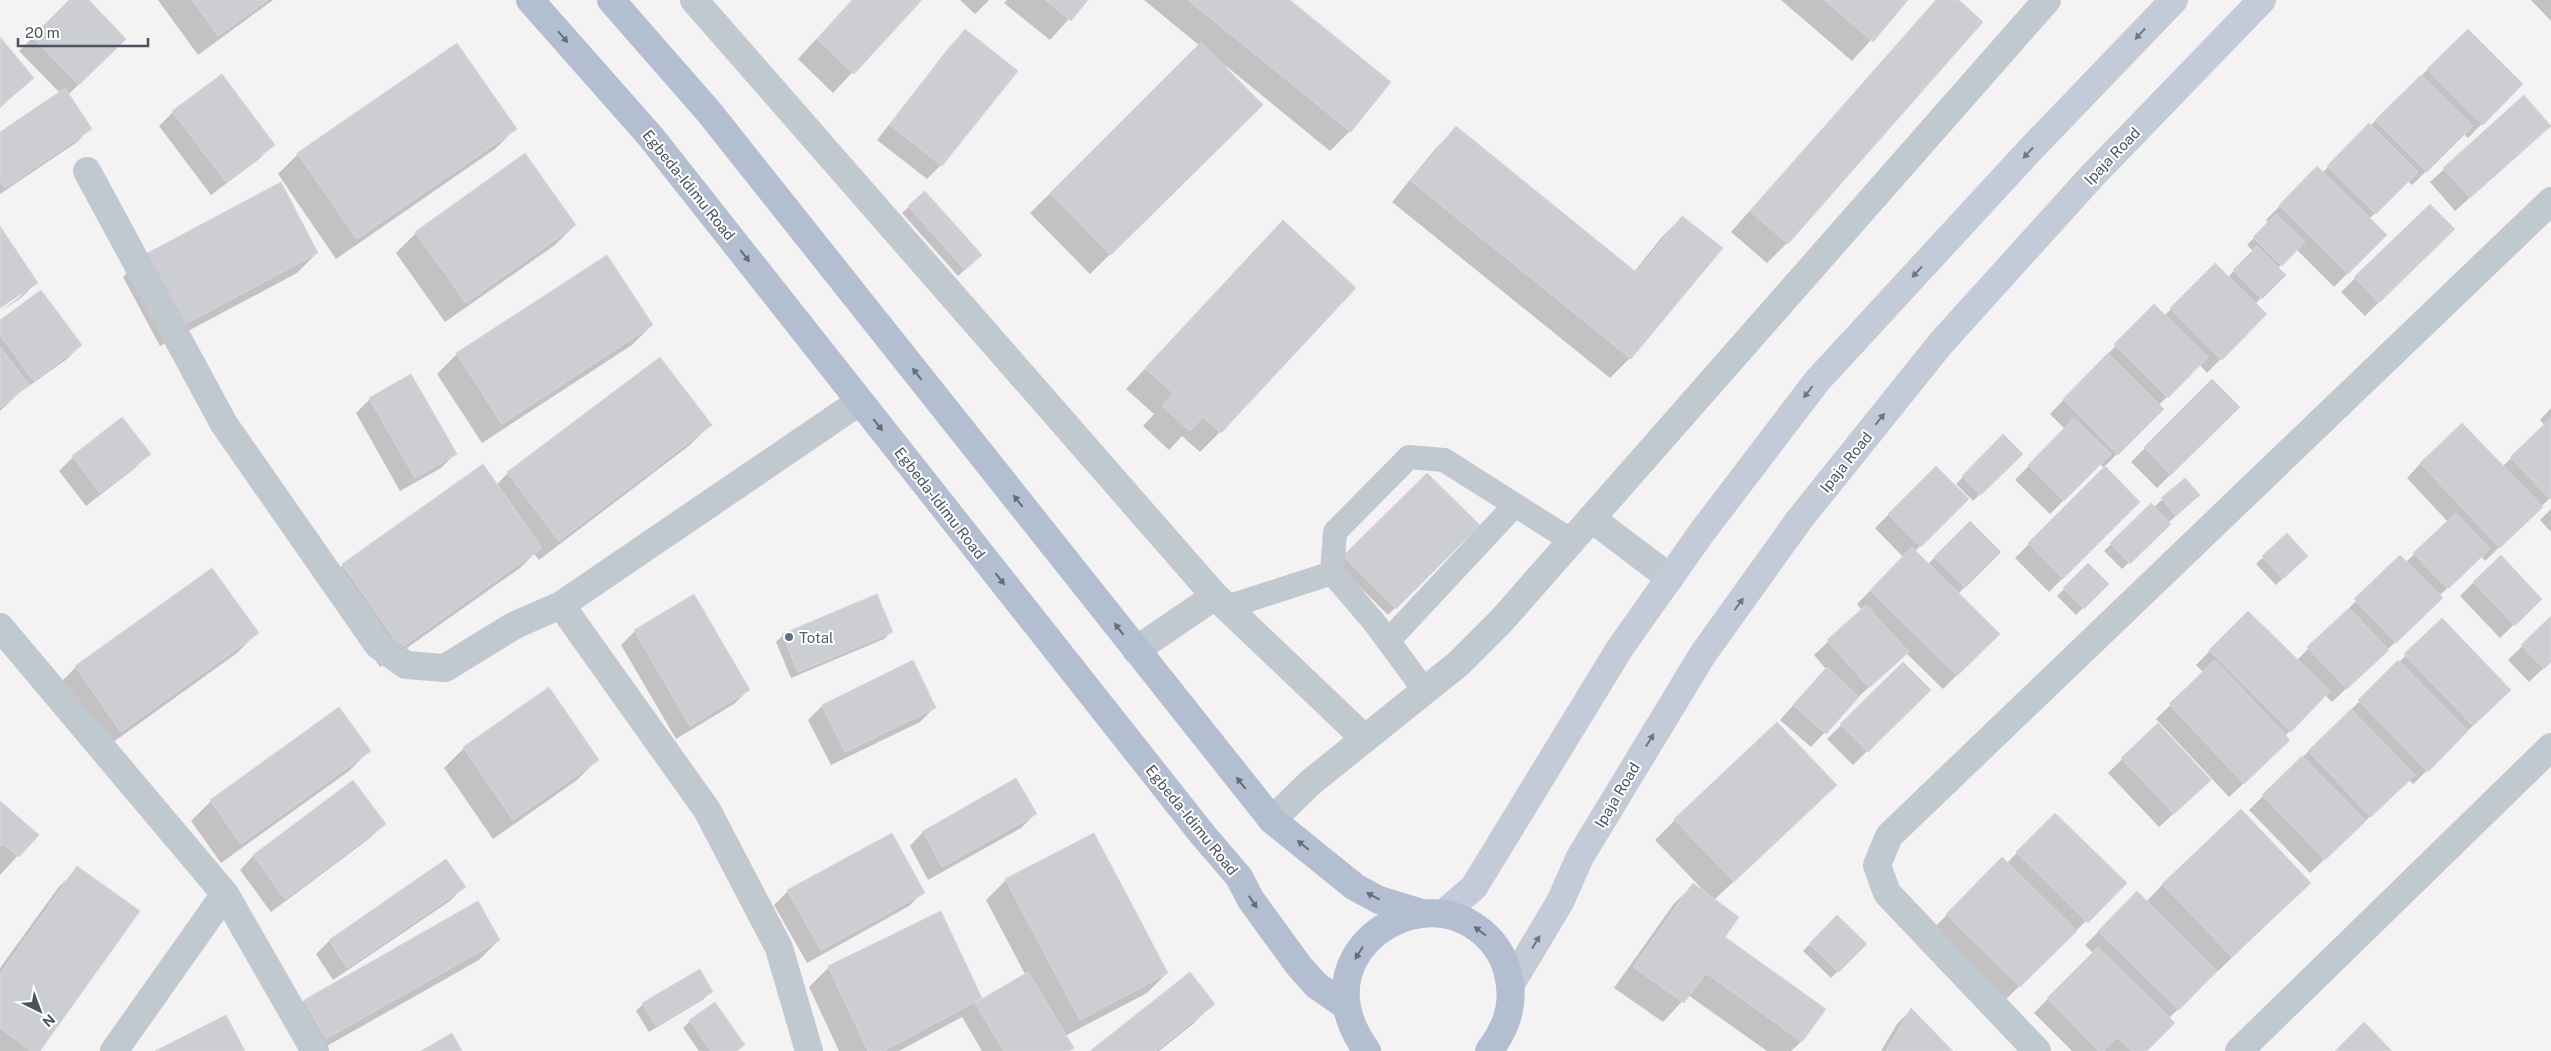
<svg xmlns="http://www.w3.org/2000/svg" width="2551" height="1051" viewBox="0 0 2551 1051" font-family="'Public Sans',sans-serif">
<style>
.shadow{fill:#0003}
.building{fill:#ccced4;stroke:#d6d7dd}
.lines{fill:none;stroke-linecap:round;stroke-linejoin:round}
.lane{stroke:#c0c8d0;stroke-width:24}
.street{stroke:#c0c8d0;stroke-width:28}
.secondary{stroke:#c4cbd8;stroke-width:28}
.primary{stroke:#b3bed0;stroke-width:28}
.oneway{fill:#6f7783}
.oneway2{fill:#646e7b}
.service-dot{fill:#5c6f8a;stroke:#fff;stroke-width:2}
.labels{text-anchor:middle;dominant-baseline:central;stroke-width:4;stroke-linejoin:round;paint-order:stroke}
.street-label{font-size:15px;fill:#4a535f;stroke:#fff}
.service-label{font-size:15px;fill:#4e5e75;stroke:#fff;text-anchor:start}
</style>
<rect width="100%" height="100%" fill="#f4f2f2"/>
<path class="shadow" d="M71 0H87L125 39 68 95 91 128 77 142 0 194V133L60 93 19 51Z
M158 0H273L198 55Z
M852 0H920L833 93 798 59Z
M960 0H989L975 14Z
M1007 0H1086L1050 40 1004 3Z
M1144 0H1288L1389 82 1350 131 1330 151 1226 66 1224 68 1261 105 1090 274 1030 213 1200 46Z
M1781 0H1906V1L1852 61Z
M1936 0H1957L1787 243 1767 263 1731 232Z
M2531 0H2551V21Z
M2468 30 2521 84 2468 138 2464 134 2412 185 2408 181 2369 219 2385 235 2334 287 2296 249 2278 268 2284 275 2255 304 2265 314 2207 373 2199 364 2159 405 2162 409 2104 467 2138 502 2049 592 2015 558 2104 468 2100 464 2050 514 2015 480 2065 429 2050 414 2154 306 2164 316 2215 265 2228 277 2253 251 2247 245 2269 223 2266 220 2303 182 2322 173Z
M965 31 941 165 927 179 877 140 951 45Z
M0 39 32 78 0 108Z
M2524 97 2550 126 2455 211 2430 182Z
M173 112 273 145 259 159 211 195 159 126Z
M1456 128 1634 272 1662 237 1682 217 1721 248 1630 358 1610 378 1392 202 1436 148Z
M515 129 495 149 336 259 278 174 298 154Z
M2430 205 2453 229 2365 316 2341 292Z
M909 207 973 262 958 276 902 213Z
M575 225 555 245 445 322 396 253 416 233Z
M0 229 36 283 22 297 0 312 22 295V292L0 307Z
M1263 242 1220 432 1200 452 1182 436 1169 450 1143 426 1154 414 1126 389Z
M317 253 297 273 160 346 123 277 143 257Z
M0 322 81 345 67 359 19 393 0 411Z
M652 325 632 345 482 443 437 374 457 354Z
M410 376 455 454 441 468 400 491 356 413 370 399Z
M2212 381 2238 407 2157 488 2131 462Z
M2551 408V497L2485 561 2481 556 2439 596 2427 612 2332 702 2325 695 2285 736 2275 754 2229 797 2156 719 2204 673 2196 665 2248 612 2297 660 2400 557 2406 562 2448 522 2407 478 2420 464 2462 425 2502 467 2545 426 2540 420Z
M710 425 690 445 539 560 534 554 520 568 380 667 323 585 343 565 482 466 496 485 508 473Z
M2003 436 2021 454 1973 501 1956 484Z
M149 454 135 468 86 506 59 471 73 457Z
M1936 468 1967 499 1915 551 1928 564 1970 523 1999 552 1958 594 1998 634 1943 689 1906 653 1855 700 1811 747 1780 720 1826 669 1814 655 1862 610 1857 604 1903 557 1875 528Z
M1427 474 1478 525 1388 615 1337 564Z
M2184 479 2199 495 2168 523 2170 524 2122 569 2104 551 2151 505 2153 508Z
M2551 509V532L2540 520Z
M2287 535 2306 556 2276 585 2256 564Z
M2088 565 2107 584 2076 615 2057 596Z
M212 569 257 633 237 653 101 751 56 687 76 667Z
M2474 582 2540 599 2500 638 2460 596Z
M693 596 748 690 734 704 676 739 621 645 635 631Z
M2551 618V661L2529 682 2508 660Z
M2442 620 2495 704 2413 784 2409 780 2310 873 2249 810Z
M891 632 884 639 791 678 776 642 783 635Z
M913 662 934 708 920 722 831 765 808 720 822 706Z
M1903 664 1929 690 1853 765 1827 739Z
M548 689 597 760 577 780 493 839 444 768 464 748Z
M2158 724 2196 793 2159 827 2108 773Z
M369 751 349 771 221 863 191 821 211 801Z
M1016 780 1035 814 1021 828 928 880 910 846 923 832Z
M353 782 384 824 370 838 271 912 240 870 253 856Z
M0 803 37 835 0 875Z
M1815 805 1714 900 1723 938 1802 1041 1791 1051H1767L1688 995 1663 1022 1614 988 1673 905 1693 885 1705 892 1655 840 1675 820Z
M2055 814 2125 883 2005 1000 1933 929 2002 859 2007 863Z
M78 868 38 1051H0V968L58 888Z
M1006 880 1167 973 1147 993 1065 1036 1072 1048 1069 1051H982L962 1017 899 1051H839L809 987 829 967 980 998 975 1005 1025 974 986 900Z
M2163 884 2289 903 2169 1018 2145 1051H2072L2034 1013 2093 953 2085 945 2137 893 2146 902Z
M464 887 450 901 333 980 316 954 330 940Z
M788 891 923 892 909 906 807 963 774 905Z
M477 903 499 940 479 960 318 1051 284 1021 304 1001Z
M1837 917 1865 944 1831 978 1803 951Z
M699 971 711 992 704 999 649 1032 636 1011 643 1004Z
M1213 1004 1193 1024 1159 1051H1092Z
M1911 1010 1951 1051H1881L1897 1024Z
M690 1021 744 1044 737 1051H699L683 1028Z"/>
<path class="building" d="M69 0H89L126 39 79 85 32 37Z
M192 0H268L218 36Z
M852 0H922L854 74 817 39Z
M1045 0H1088L1071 21Z
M1188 0H1290L1391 82 1351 132Z
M1824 0H1908L1873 42Z
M1936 0H1959L1983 22 1788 244 1750 211Z
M965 29 1018 71 942 166 890 125Z
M2468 29 2523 84 2483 125 2427 69Z
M0 37 34 78 0 107Z
M1201 42 1263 105 1111 255 1050 193Z
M457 43 517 129 357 239 297 153Z
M222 74 275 145 226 182 172 111Z
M2421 75 2473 126 2427 172 2375 120Z
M65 88 92 129 5 188 0 181V132Z
M2524 95 2551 126 2470 198 2443 168Z
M2369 123 2418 172 2376 214 2327 166Z
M1456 126 1636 272 1682 216 1723 248 1631 359 1411 181Z
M525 153 576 225 466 303 415 232Z
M2317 166 2387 235 2348 274 2279 205Z
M281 182 318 253 180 327 142 256Z
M925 191 982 255 965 270 908 206Z
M2430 204 2455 229 2379 303 2354 277Z
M2276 214 2305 242 2282 266 2253 237Z
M1283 220 1356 288 1221 433 1203 417 1190 431 1162 406 1173 393 1145 368Z
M0 226 38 283 0 308Z
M2257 246 2286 275 2262 299 2233 270Z
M607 255 653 325 502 424 456 353Z
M2215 263 2267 314 2222 360 2170 308Z
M41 290 82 345 34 381 0 335V320Z
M2154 304 2208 357 2168 398 2114 344Z
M0 347 29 385 0 408Z
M2108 353 2164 409 2118 455 2063 399Z
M660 357 712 425 559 541 507 472Z
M411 374 457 454 415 478 369 398Z
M2212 379 2240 407 2171 475 2144 447Z
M122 417 151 454 100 493 72 456Z
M2074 418 2111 454 2064 501 2028 465Z
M2551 418V498L2550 499 2510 457Z
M2462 423 2543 507 2500 548 2420 463Z
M2003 434 2023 454 1981 495 1962 476Z
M483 464 542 548 401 648 342 564Z
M1936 466 1969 499 1921 547 1888 514Z
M2105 466 2140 502 2063 579 2028 543Z
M1427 473 1480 525 1396 609 1343 556Z
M2185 478 2200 495 2176 516 2161 498Z
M2151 503 2171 524 2130 564 2110 543Z
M2456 513 2490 549 2448 589 2413 553Z
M1970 521 2001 552 1965 588 1934 557Z
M2287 533 2308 556 2283 579 2262 556Z
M1912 547 2000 634 1957 676 1870 590Z
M2400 555 2443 598 2396 643 2354 599Z
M2501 555 2542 599 2515 626 2473 582Z
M2088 563 2109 584 2084 609 2063 588Z
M212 568 259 633 121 732 75 666Z
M694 594 750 690 690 726 634 630Z
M877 594 893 632 798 672 782 634Z
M1866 605 1909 652 1869 688 1827 640Z
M2349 608 2389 650 2347 689 2307 647Z
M2248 611 2330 691 2291 732 2209 650Z
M2551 616V662L2544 669 2521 645Z
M2442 618 2511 690 2473 726 2404 654Z
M913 660 936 708 845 752 822 705Z
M2215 660 2290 740 2244 784 2169 704Z
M2398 660 2468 731 2428 772 2358 700Z
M1903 662 1931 690 1868 752 1840 724Z
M1827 667 1859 697 1826 734 1793 705Z
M549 687 599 760 513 820 463 747Z
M339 707 371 751 241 844 210 800Z
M2351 709 2415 775 2371 817 2308 751Z
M1777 722 1837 785 1734 882 1674 819Z
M2158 723 2211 780 2174 814 2121 758Z
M2302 756 2366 821 2325 860 2262 795Z
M1016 778 1037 814 942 867 923 831Z
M353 780 386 824 285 899 253 855Z
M0 801 39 835 19 857 3 844 0 847Z
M2241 809 2311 883 2232 957 2162 884Z
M2055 813 2127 883 2088 923 2016 852Z
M892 833 925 893 821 950 787 890Z
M1094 833 1168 973 1080 1020 1005 879Z
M2002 857 2077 931 2020 987 1946 914Z
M446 859 466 887 347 968 329 940Z
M77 866 140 911 40 1051H32L0 1028V974Z
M1693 883 1739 917 1725 937 1826 1009 1802 1042 1706 973 1684 1003 1633 967Z
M2137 891 2217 971 2179 1010 2098 931Z
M478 901 500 940 326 1039 304 1000Z
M941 911 982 998 884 1051H868L828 966Z
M1837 915 1867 944 1839 972 1809 944Z
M2098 947 2175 1023 2147 1051H2132L2117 1037 2104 1051H2099L2047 998Z
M700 969 713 992 656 1026 642 1003Z
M1028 972 1074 1048 1069 1051H1004L975 1003Z
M1190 972 1215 1004 1156 1051H1090Z
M715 1002 745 1045 736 1051H711L689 1020Z
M1911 1008 1953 1051H1886Z
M226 1015 245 1051H155Z
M2364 1022 2392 1051H2335Z
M452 1033 462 1051H421Z"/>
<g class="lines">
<path class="lane" d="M1227 607 1332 573
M1388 641 1515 505
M1425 691 1374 622 1332 573 1335 532 1409 457 1444 460 1572 541"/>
<path class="street" d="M694 0 1215 596 1365 739
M87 171 224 424 378 645 406 665 445 668 515 625 561 605 859 402
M1591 518 1670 578
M561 605 707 810 779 948 809 1051
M0 627 225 894 315 1051
M1136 650 1215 596
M1272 820 1311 782 1458 664 1502 620 2047 0
M114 1051 225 894
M2037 1051 1887 893 1877 865 1889 836 2551 201
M2239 1051 2551 747"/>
<path class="secondary" d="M1444 913 1474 887 1620 648 1702 532 1817 381 2030 150 2174 0
M1511 984 1560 902 1580 857 1703 654 1799 520 1941 343 2092 176 2262 0"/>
<path class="primary" d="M530 0 651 137 1203 835 1239 877 1251 900 1299 966 1316 985 1346 1006
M611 0 709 112 1272 820 1355 887 1379 900 1418 912
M1367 1051C1357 1037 1350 1024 1347 1007 1334 937 1422 887 1477 928 1492 939 1502 952 1507 970 1516 1001 1508 1026 1489 1051"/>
</g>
<defs><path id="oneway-solid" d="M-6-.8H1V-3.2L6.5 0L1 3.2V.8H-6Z" transform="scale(1.25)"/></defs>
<g class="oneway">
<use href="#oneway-solid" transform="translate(2140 34) rotate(133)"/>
<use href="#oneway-solid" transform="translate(2028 153) rotate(133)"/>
<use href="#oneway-solid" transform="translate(1917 272) rotate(133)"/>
<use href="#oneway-solid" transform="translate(1808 392) rotate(127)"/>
<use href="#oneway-solid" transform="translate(1880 419) rotate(-51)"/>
<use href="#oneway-solid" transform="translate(1739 604) rotate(-54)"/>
<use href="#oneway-solid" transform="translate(1650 740) rotate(-58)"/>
<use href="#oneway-solid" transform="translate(1536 942) rotate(-59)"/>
</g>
<g class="oneway2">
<use href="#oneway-solid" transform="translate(563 37) rotate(49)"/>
<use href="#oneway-solid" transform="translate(745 256) rotate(52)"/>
<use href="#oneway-solid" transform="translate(917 374) rotate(-128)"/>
<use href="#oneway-solid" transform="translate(878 425) rotate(52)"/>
<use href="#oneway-solid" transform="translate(1018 501) rotate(-128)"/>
<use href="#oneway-solid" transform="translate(1000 579) rotate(52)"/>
<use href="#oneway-solid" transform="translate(1119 629) rotate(-128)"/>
<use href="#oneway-solid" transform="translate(1241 783) rotate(-128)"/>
<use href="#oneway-solid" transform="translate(1303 845) rotate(-141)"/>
<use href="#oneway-solid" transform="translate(1373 896) rotate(-152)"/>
<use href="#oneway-solid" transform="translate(1253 902) rotate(57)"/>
<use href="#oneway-solid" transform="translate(1480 931) rotate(-143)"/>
<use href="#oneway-solid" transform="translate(1359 953) rotate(122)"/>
</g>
<circle class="service-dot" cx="789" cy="637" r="5"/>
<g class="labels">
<g class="street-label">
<text transform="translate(2112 156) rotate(-46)">Ipaja Road</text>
<text transform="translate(689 185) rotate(51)">Egbeda-Idimu Road</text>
<text transform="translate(1846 462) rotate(-51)">Ipaja Road</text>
<text transform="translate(940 503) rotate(52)">Egbeda-Idimu Road</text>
<text transform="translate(1617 795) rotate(-59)">Ipaja Road</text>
<text transform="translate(1192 820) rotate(51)">Egbeda-Idimu Road</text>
</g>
<g class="service-label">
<text x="799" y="637">Total</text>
</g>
</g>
<g transform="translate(40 1011) rotate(138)" stroke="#ffffff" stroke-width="4" paint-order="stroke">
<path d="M0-4L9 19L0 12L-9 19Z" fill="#4a535f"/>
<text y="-8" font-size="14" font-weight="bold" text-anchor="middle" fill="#4a535f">N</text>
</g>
<path d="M18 38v8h130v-8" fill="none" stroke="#4a535f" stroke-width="2.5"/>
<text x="25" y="38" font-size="15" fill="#4a535f" stroke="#ffffff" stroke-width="4" paint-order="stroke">20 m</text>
</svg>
